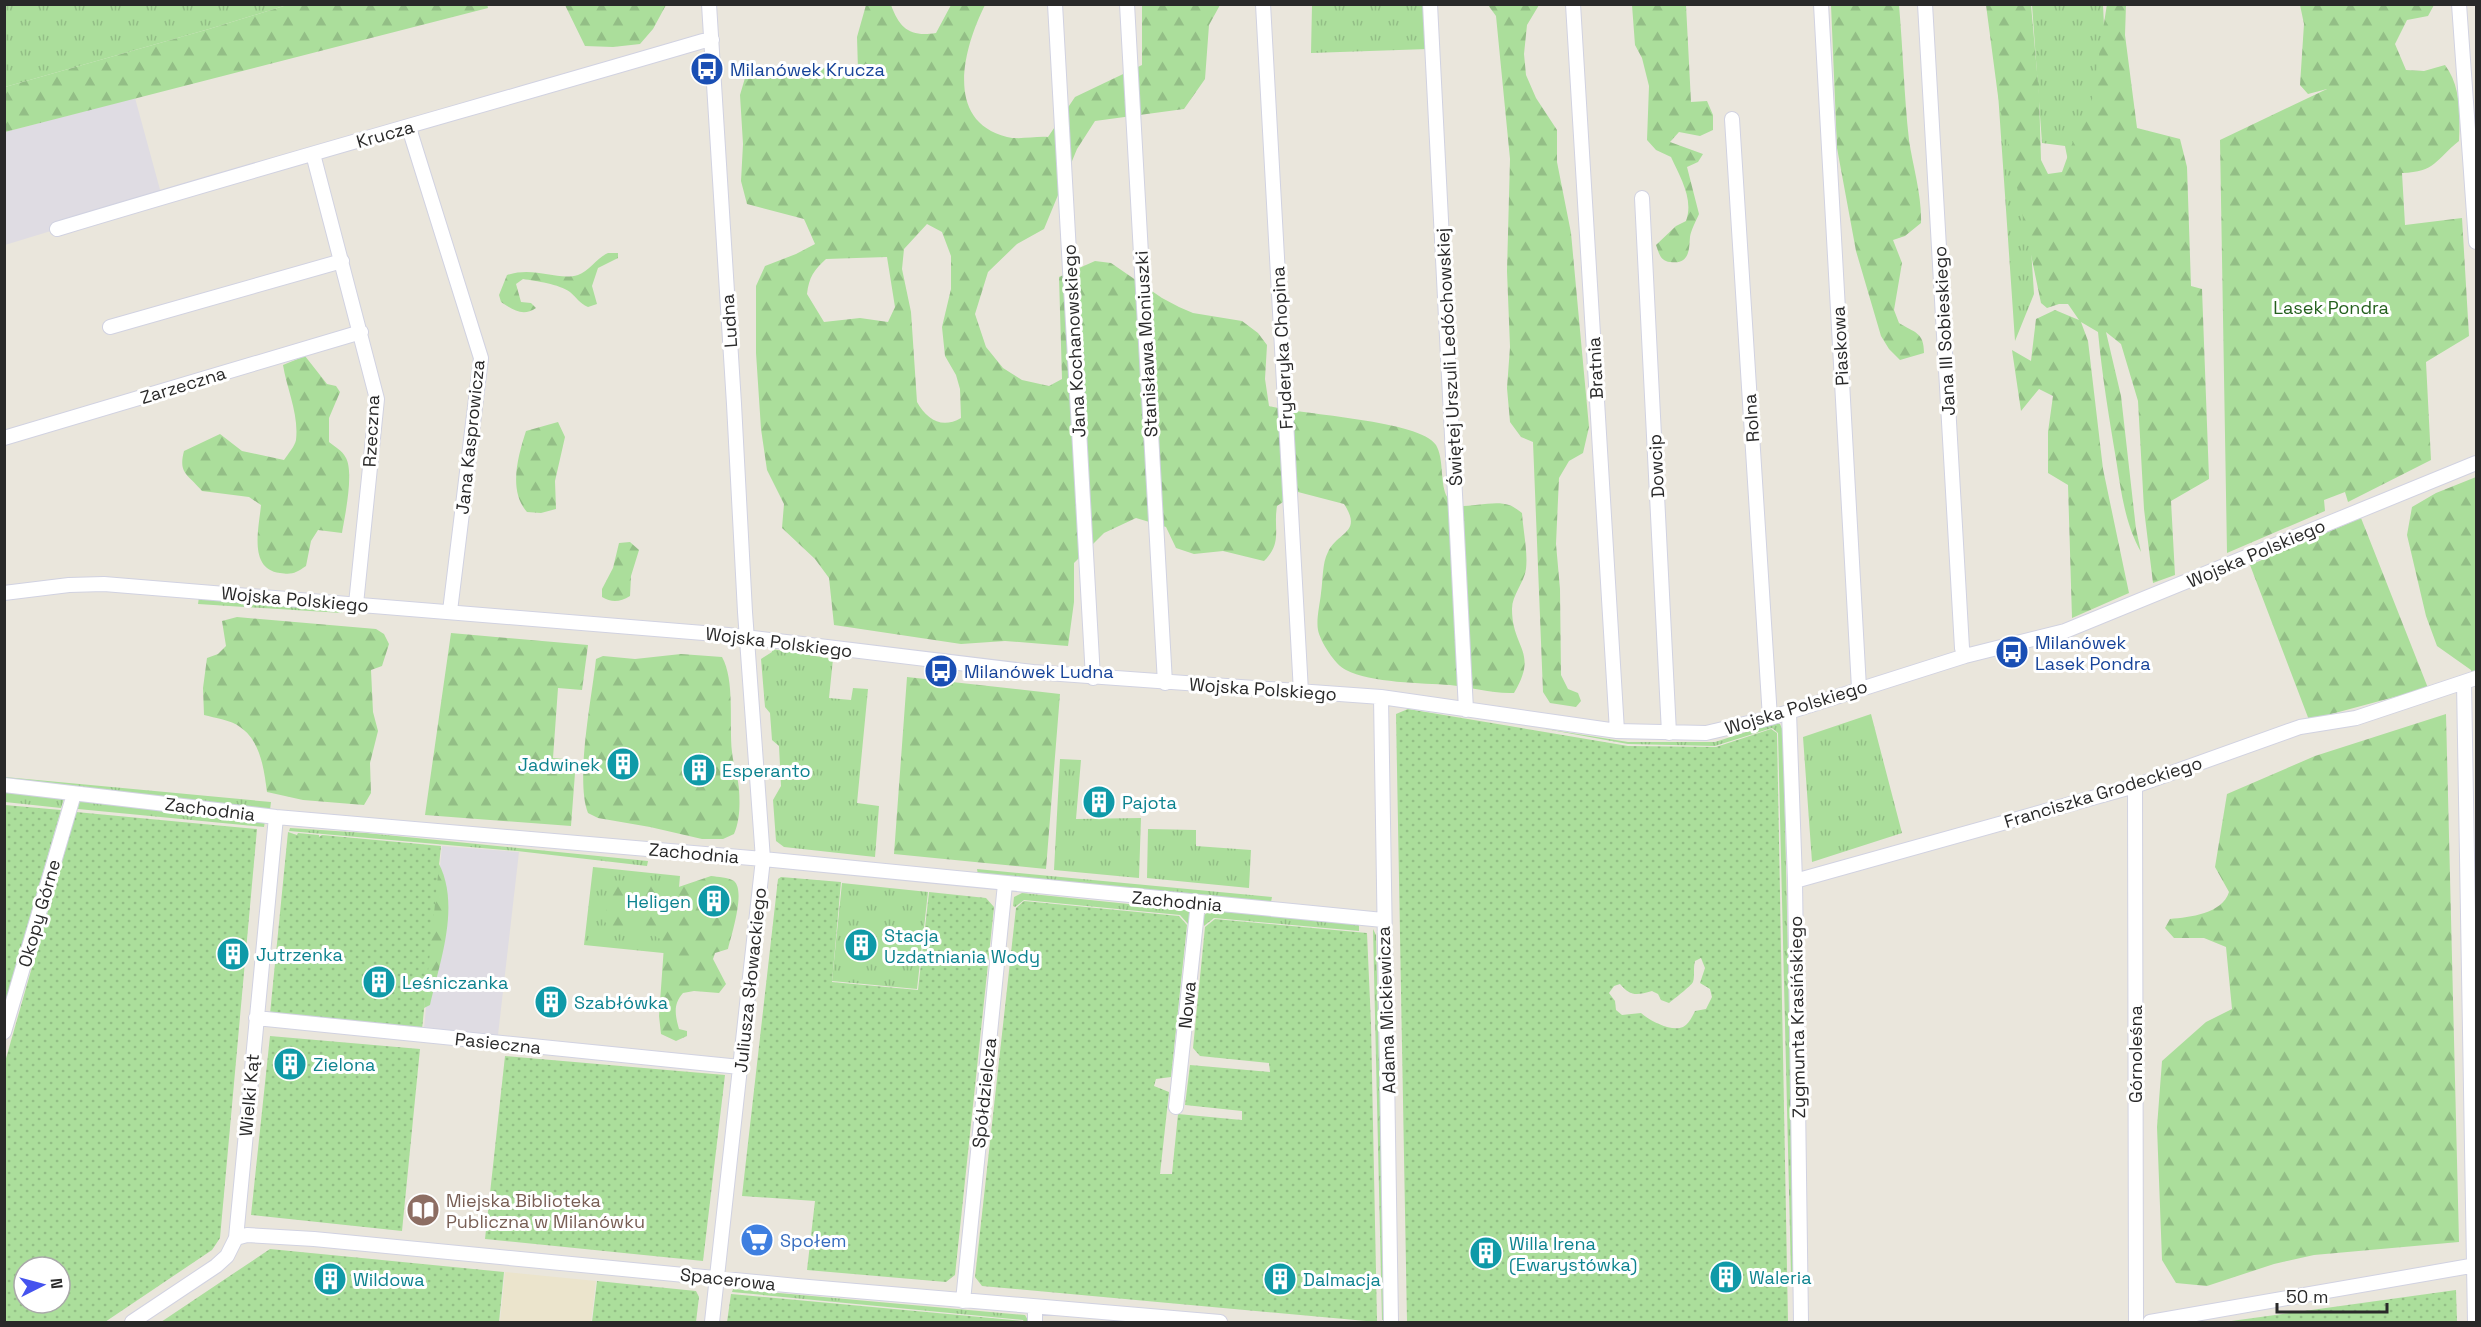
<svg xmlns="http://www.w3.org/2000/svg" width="2481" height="1327" viewBox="0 0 2481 1327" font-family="'Space Grotesk',sans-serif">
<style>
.industrial{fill:#dfdce3}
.education{fill:#ebe4cc}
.grass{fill:url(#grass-tufts)}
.forest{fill:url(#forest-firs);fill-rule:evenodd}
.garden{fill:url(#garden-dots);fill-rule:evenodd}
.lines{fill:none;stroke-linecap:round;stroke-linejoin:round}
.minor-casing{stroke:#d1d2e1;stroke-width:16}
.minor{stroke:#fff;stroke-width:14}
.labels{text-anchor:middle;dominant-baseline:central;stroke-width:6;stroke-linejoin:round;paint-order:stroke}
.transit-label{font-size:18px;fill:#164399;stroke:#fff;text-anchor:start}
.street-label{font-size:18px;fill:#292929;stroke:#fff}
.park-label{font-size:18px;fill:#25611e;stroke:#fff}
.culture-label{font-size:18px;fill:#0d838f;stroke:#fff;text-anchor:start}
.education-label{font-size:18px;fill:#785e54;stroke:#fff;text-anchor:start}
.shop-label{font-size:18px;fill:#366cbe;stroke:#fff;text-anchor:start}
</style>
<defs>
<pattern id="grass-tufts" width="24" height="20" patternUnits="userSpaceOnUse" patternTransform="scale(1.5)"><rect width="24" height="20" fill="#abde9b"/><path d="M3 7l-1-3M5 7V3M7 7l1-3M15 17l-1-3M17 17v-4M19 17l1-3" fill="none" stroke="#93be86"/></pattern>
<pattern id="forest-firs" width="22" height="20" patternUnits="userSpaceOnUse" patternTransform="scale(1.5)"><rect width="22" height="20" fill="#abde9b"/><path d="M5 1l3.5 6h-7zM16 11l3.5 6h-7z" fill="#93be86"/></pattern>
<pattern id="garden-dots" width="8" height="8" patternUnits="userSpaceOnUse" patternTransform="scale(1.5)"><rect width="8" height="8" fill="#abde9b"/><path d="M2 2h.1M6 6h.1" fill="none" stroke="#93be86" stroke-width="1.8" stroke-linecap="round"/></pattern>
</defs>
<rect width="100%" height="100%" fill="#eae6dc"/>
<path class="industrial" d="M135 98 162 197 5 245V132Z
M442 846 519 852 498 1035 424 1028Z"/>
<path class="education" d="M505 1272 596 1281 591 1322H500Z"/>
<path class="grass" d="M5 5H287L209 29 5 87Z
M1312 5H1425L1428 49 1311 53Z
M1992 5H2015L2034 294 2015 341Z
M2032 5H2103L2109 131 2074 191 2065 146 2042 143Z
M199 597 343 608 342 613 198 604Z
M772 649 833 659 829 698 851 700 853 688 868 689 857 803 879 806 875 857 784 847 776 841 773 800 781 786 779 746 772 740 770 713 765 707 761 659 772 652Z
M1871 714 1902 833 1812 862 1803 737Z
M1774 723 1780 724 1783 731 1795 1275H1791L1778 733 1772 728 1715 746 1628 744 1540 728 1628 742H1715Z
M1060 759 1081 760 1076 819 1141 818 1139 878 1054 870Z
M5 777 271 802 270 810 5 780Z
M5 792 64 799 61 808 5 802Z
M79 801 265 821 264 827 78 809Z
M290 828 366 833 648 861 647 866 517 851 289 831Z
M1148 829 1196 830V846L1251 850 1249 888 1147 878Z
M593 867 680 876 673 954 584 945Z
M977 869 1272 897 1271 902 978 875Z
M842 883 928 892 917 989 832 981Z
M1022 893 1187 910 1190 913 1188 924 1180 915 1024 900 1015 907 1013 906 1014 897Z
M1212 910 1359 922V931L1214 918 1204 926V915Z
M1373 929 1376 935 1385 1320H1382Z
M733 1289 1025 1315 1029 1322H1024L1023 1320 732 1292Z"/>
<path class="forest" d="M487 4 488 8 5 132V87L209 29 287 5Z
M2107 4 2126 5 2125 35 2137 128 2180 139 2187 167 2191 286 2202 289 2209 479 2171 501 2175 575 2153 583 2144 509 2138 401 2121 344 2106 332 2121 396 2136 529 2141 552C2125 524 2121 491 2116 459 2109 417 2102 375 2098 332L2081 322 2088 341 2103 469 2129 593 2072 618 2068 485 2048 473V432L2053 396 2039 389 2021 411 2012 350 2031 361 2036 319 2055 310 2079 320 2068 304H2059L2047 308 2041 303 1998 96 1986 5H2031L2039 94 2041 160 2048 174 2062 172 2076 133 2091 106Z
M565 5H666L653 29 640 44 613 47 585 46Z
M866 5H891C900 29 910 37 936 33L951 5H985C964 47 943 121 1007 137 1019 140 1035 136 1048 137L1075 97 1142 65V5H1220L1209 25 1205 79 1184 109 1095 121 1077 149 1044 229 1017 244 988 272 975 314 986 347 1003 368 1022 380 1049 386 1062 379 1059 277 1095 261 1111 263 1162 298 1179 307 1193 313 1242 321 1258 333 1267 345 1265 379 1269 406C1301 415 1420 420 1436 445 1444 459 1440 480 1446 495 1448 499 1451 503 1453 506 1470 508 1494 500 1509 505 1513 506 1518 510 1522 513 1523 530 1528 552 1526 569 1524 583 1512 595 1512 609 1512 649 1539 651 1514 693 1492 694 1472 687 1450 685 1423 683 1370 683 1346 670 1335 665 1320 641 1318 630 1316 619 1320 604 1321 593 1323 581 1322 563 1328 552 1338 531 1363 533 1344 504L1298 492 1277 506C1273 529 1283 542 1264 561L1223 551 1194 554 1176 548 1166 527 1136 518 1104 533 1074 563V602L1068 646 1005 641 961 644 834 625 829 578 815 559 782 528 784 504 767 470 761 429 756 353V286L765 266 796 254 815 244 804 219 747 204 741 181 743 144 740 95 745 78 771 71 817 66 837 71 858 70 857 37ZM927 224 942 232 951 256V289L942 327 945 356 956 375 960 389 961 418C942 429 927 420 917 402L911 312 902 269 904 249ZM887 257 895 307 888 322 860 318 824 322 807 294C809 277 814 270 826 259Z
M1488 5H1539L1527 25 1524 54 1526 75 1536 98 1557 130V162L1571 233 1589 427 1583 453 1569 461 1559 478 1556 544 1560 589 1561 675 1568 689 1578 693 1581 701 1576 707 1550 703 1543 692 1533 442 1521 437 1510 422 1507 388 1510 347 1507 271 1510 159 1496 16Z
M1632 5H1686L1691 102 1707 101 1713 115V130L1700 136 1679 132 1670 142 1703 154 1698 162 1687 167 1699 214C1696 221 1691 230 1690 237 1689 249 1690 265 1670 262 1660 261 1659 253 1656 245L1676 226 1686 221C1694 199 1680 177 1671 157L1656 150 1647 140 1649 86 1642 58 1635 45Z
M1831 5H1899C1903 50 1904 95 1909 140 1913 167 1922 196 1921 223L1905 236 1893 240 1902 263 1894 310 1899 323C1915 333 1924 332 1924 353L1900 360 1889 349 1881 336 1856 251 1837 148Z
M2300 5H2434L2428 16 2407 20 2395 44 2406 70 2424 71 2445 65C2461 86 2460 115 2459 141 2435 160 2436 172 2402 173L2405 225 2462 218 2469 336 2426 362 2431 460 2348 502 2345 492 2324 500 2325 511 2227 553 2220 140 2327 89 2308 94 2300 85 2304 24Z
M608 253H618V258L598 268 592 286 597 304 588 307C579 303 577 298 570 292 559 284 536 281 523 279L516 284 521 302 531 303 536 308C523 317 513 310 501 302L499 295 507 275C535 266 557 281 578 275 589 271 597 258 608 253Z
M305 356 327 384 336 386 340 392 329 418V442C335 447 342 450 346 458 354 473 345 515 342 533L318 530 311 541 306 566C296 573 292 575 280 573 248 569 259 528 261 505L249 497 202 491C188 474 178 474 184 451L220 434 242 451 284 460C288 454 295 446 296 440 299 414 287 390 283 365Z
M558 422 565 437 555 481 556 509 541 513 527 512C508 491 518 456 526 431Z
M2476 477V688L2471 670 2437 646 2426 616 2407 535 2412 507 2436 493Z
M2361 518 2428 688 2309 720 2250 565Z
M630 542 639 550 631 576 630 596C620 602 612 603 602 597V589L613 568 619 543Z
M237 617 376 629 384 634 389 644 382 666 371 670 373 712 378 731 370 763 371 793 364 805 303 800 267 792C264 770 261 741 240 727 231 720 215 718 204 715L203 688 207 658 218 654 226 646 222 621Z
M451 633 588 645 582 690 558 688 553 758 576 760 571 826 425 815Z
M681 654 722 657C735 680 729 724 732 752 733 764 738 776 739 789 740 804 740 820 734 834L723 839H702L650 827 598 818 588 813C575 780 592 697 596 659L603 656 635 659Z
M907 677 1060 694 1046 869 894 854Z
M2446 714 2459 1242 2314 1255 2274 1264 2207 1286 2176 1283 2162 1260 2157 1127 2162 1061 2206 1022 2232 1009 2226 947 2204 938H2174L2165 928 2170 919C2190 917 2222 914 2229 892L2215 867 2227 794 2315 756Z
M435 857C463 900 440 960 430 1005L424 1008Z
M711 876C718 877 728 877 734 881 746 891 731 936 728 949L715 953 713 959 726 984 719 993 694 991 683 993C673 1004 675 1015 679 1029L687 1031V1036L676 1041 661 1034 659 1016 664 946 662 940 648 932 610 927 605 922 607 905 617 883 650 885 661 893Z"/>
<path class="garden" d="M1408 709 1628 746 1716 747 1771 729 1777 733 1788 1322H1407L1396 714ZM1701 958 1705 968 1700 983 1710 989 1712 997 1706 1009 1695 1011C1692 1017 1689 1024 1683 1027 1671 1032 1650 1021 1641 1013L1622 1015 1616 1010 1615 1001 1609 993 1614 986 1620 984C1631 997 1637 995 1652 991L1658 994 1661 1000 1669 1003C1674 999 1691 986 1693 982 1695 975 1693 968 1695 961Z
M5 805 61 810 5 1003 4 805Z
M76 812 257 829 220 1238 212 1250 105 1322H5V1062ZM24 1267H60V1303H24Z
M288 832 297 835 298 833 319 835V837L322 835 441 846 422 1029 270 1014Z
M781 877 841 882 832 982 918 990 929 892 986 898 994 907 955 1275 946 1282 807 1270 815 1201 742 1196 778 879Z
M1024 901 1179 916 1187 925 1171 1077 1156 1079 1154 1086 1169 1092 1160 1174H1172L1178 1114 1242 1120V1111L1185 1105 1190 1065 1270 1072 1269 1063 1200 1056 1193 1048 1205 927 1215 919 1367 933 1371 1024 1377 1322 982 1286 975 1277 1016 908Z
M270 1036 420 1049 402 1231 251 1215Z
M505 1056 725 1075 703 1261 485 1239Z
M270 1249 504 1272 499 1322H161Z
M597 1281 696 1291 699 1297 696 1322H592Z
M2456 1290 2457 1322H2224Z
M731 1294 1023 1321V1322H727Z"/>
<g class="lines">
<g class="minor-casing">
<path id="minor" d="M709 4 734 404 745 612 763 859 712 1322
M1055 4 1093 678
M1127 4 1165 683
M1263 4 1301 692
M1430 4 1466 710
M1573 4 1617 731
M1821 4 1859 688
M1925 4 1962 648 1965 656
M2459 4 2476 242
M1732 119 1770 718
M409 128 481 358 450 611
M313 154 377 399 356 604
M1642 198 1669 733
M57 229C272 164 488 104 703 41L712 40
M110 327 342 261
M4 438 361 332
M4 593 69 585 104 584 728 635 1033 672 1381 697 1617 731 1706 733 1770 718 1965 656 2065 631 2476 463
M2464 682 2475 1322
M1381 697 1391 1322
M1789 712 1795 881 1801 1322
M4 785 276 817 763 859 1383 920
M2135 786 2136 1322
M1795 881 2135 786 2300 727 2356 718 2476 678
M256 1018 740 1067
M4 1032 74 794
M1176 1107 1198 903
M236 1238 247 1235 314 1239 797 1286 1220 1322
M963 1301 1005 884
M132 1322 216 1266 227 1256 236 1238 276 817
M1035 1322V1307
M2150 1322 2476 1265"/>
</g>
<use href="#minor" class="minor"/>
</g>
<defs>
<g id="bus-disc" transform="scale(1.725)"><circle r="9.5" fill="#1a4fb4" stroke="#fff"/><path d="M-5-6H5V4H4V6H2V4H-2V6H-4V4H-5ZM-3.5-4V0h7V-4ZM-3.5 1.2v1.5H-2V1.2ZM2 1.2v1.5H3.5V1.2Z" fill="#fff"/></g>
<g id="building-disc" transform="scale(1.725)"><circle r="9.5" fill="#0f9aa8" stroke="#fff"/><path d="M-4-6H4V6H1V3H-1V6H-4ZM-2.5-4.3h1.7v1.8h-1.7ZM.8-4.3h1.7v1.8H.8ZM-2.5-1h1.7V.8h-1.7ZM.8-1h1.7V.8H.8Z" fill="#fff"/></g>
<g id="library-disc" transform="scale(1.725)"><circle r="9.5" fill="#8d6e63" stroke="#fff"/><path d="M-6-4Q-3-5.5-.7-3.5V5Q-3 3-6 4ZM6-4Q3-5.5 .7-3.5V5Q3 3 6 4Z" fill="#fff"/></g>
<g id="supermarket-disc" transform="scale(1.725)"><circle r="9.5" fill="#3f7fe0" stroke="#fff"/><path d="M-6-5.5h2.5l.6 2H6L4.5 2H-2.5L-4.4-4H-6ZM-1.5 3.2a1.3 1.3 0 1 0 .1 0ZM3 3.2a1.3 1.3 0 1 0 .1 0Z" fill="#fff"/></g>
</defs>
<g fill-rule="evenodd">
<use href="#bus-disc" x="707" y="69"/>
<use href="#bus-disc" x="2012" y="652"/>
<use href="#bus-disc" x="941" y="671"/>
<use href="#building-disc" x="623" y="764"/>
<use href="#building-disc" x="699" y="770"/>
<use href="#building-disc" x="1099" y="802"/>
<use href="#building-disc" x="714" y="901"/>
<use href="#building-disc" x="861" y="945"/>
<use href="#building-disc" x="233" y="954"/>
<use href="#building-disc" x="379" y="982"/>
<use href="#building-disc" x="551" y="1002"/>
<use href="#building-disc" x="290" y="1064"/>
<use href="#library-disc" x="423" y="1210"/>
<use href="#supermarket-disc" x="757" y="1240"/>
<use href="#building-disc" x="1486" y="1253"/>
<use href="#building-disc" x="1726" y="1277"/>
<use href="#building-disc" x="330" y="1279"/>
<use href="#building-disc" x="1280" y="1279"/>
</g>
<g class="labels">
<g class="transit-label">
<text x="730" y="69">Milanówek Krucza</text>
<text x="2035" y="642">Milanówek<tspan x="2035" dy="21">Lasek Pondra</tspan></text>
<text x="964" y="671">Milanówek Ludna</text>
</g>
<g class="street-label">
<text transform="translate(385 134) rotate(-16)">Krucza</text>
<text transform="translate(729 321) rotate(-94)">Ludna</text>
<text transform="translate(1944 331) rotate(-93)">Jana III Sobieskiego</text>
<text transform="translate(1074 341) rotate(-93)">Jana Kochanowskiego</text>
<text transform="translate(1146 344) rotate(-93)">Stanisława Moniuszki</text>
<text transform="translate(1840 346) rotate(-93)">Piaskowa</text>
<text transform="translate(1282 348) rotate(-93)">Fryderyka Chopina</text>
<text transform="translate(1449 357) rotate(-93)">Świętej Urszuli Ledóchowskiej</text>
<text transform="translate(1595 368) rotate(-93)">Bratnia</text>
<text transform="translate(183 385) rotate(-17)">Zarzeczna</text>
<text transform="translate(1751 418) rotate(-94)">Rolna</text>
<text transform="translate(371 431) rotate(-87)">Rzeczna</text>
<text transform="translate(470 437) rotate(-84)">Jana Kasprowicza</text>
<text transform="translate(1656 466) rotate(-93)">Dowcip</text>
<text transform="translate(2256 553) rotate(-23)">Wojska Polskiego</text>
<text transform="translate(295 599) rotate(5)">Wojska Polskiego</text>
<text transform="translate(779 642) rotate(7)">Wojska Polskiego</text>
<text transform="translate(1263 689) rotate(4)">Wojska Polskiego</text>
<text transform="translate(1796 707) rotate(-17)">Wojska Polskiego</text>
<text transform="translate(2103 792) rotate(-17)">Franciszka Grodeckiego</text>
<text transform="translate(210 809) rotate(7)">Zachodnia</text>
<text transform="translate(694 853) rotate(5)">Zachodnia</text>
<text transform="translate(1177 901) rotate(5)">Zachodnia</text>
<text transform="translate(39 913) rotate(-74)">Okopy Górne</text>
<text transform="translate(750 980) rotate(-84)">Juliusza Słowackiego</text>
<text transform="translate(1187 1005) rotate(-84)">Nowa</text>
<text transform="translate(1386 1010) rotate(-92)">Adama Mickiewicza</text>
<text transform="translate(1797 1017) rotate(-91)">Zygmunta Krasińskiego</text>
<text transform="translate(498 1043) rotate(6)">Pasieczna</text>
<text transform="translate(2135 1054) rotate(-90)">Górnoleśna</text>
<text transform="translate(984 1093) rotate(-84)">Spółdzielcza</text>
<text transform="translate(249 1095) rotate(-85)">Wielki Kąt</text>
<text transform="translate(728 1279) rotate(6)">Spacerowa</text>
</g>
<g class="park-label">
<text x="2331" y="307">Lasek Pondra</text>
</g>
<g class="culture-label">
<text x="600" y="764" text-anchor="end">Jadwinek</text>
<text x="722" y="770">Esperanto</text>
<text x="1122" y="802">Pajota</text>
<text x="691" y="901" text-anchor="end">Heligen</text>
<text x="884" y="935">Stacja<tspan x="884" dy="21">Uzdatniania Wody</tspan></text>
<text x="256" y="954">Jutrzenka</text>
<text x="402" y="982">Leśniczanka</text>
<text x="574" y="1002">Szabłówka</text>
<text x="313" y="1064">Zielona</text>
<text x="1509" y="1243">Willa Irena<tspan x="1509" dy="21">(Ewarystówka)</tspan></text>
<text x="1749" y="1277">Waleria</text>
<text x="353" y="1279">Wildowa</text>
<text x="1303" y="1279">Dalmacja</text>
</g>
<g class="education-label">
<text x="446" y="1200">Miejska Biblioteka<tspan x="446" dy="21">Publiczna w Milanówku</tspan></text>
</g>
<g class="shop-label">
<text x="780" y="1240">Społem</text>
</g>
</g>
<rect width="2481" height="1327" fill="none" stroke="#292929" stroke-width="12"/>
<g transform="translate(42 1285) rotate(84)"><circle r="28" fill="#ffffff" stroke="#a9a9a9" stroke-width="1.5"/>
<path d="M0-4.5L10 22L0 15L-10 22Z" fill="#4553ee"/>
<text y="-9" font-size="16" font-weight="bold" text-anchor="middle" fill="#292929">N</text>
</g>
<path d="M2277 1303v9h110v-9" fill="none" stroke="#292929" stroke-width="3"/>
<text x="2286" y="1303" font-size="18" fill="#292929" stroke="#ffffff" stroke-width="4.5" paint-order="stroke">50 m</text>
</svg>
